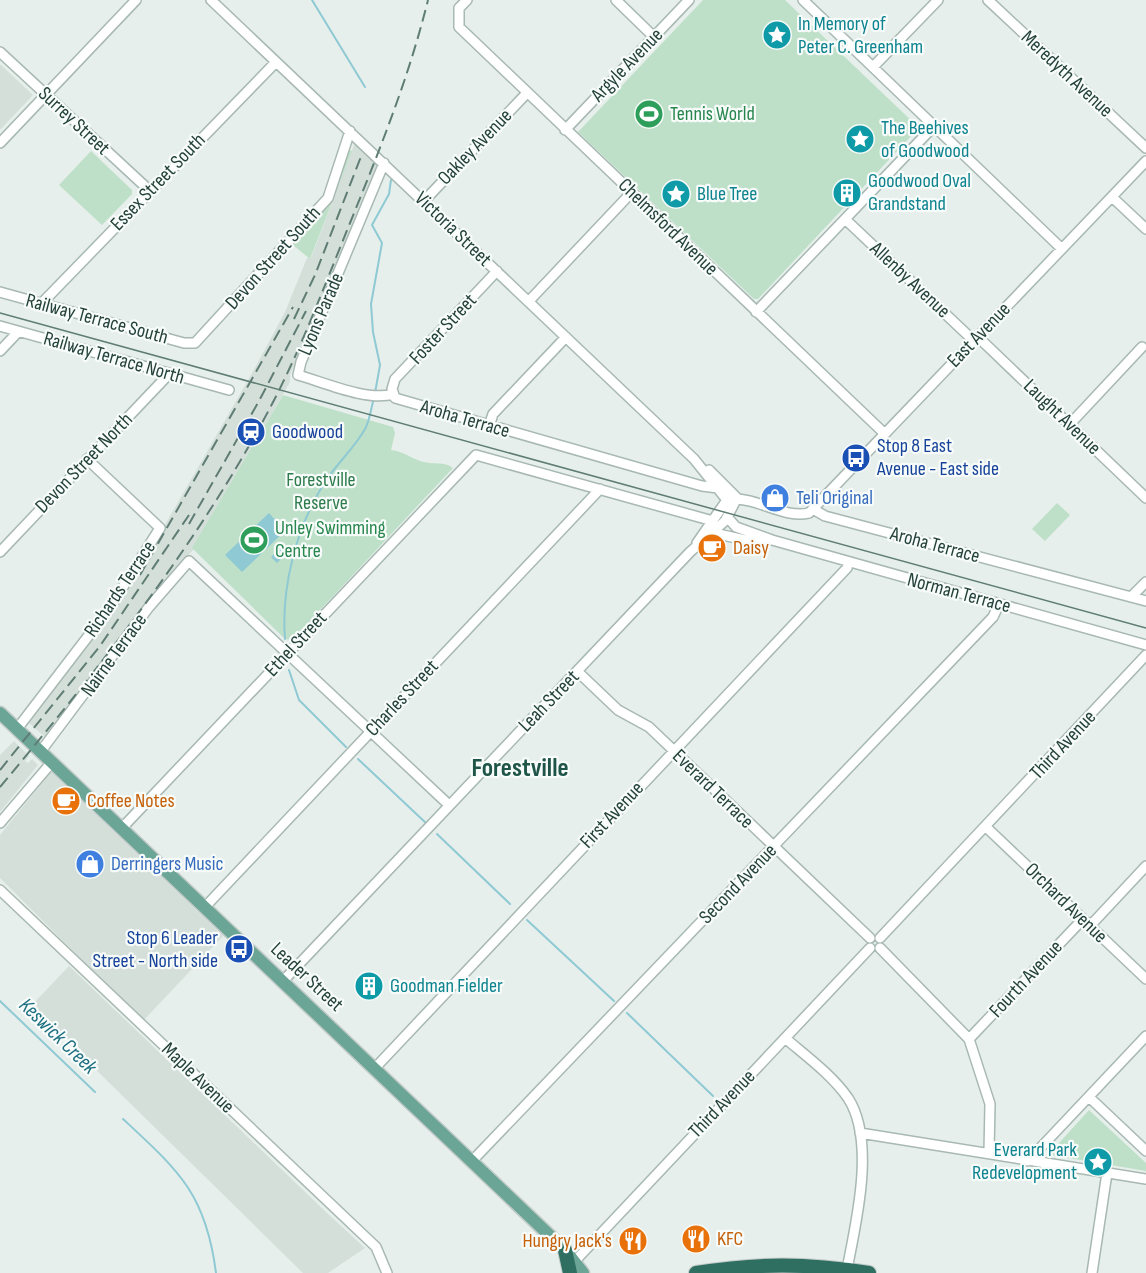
<svg xmlns="http://www.w3.org/2000/svg" width="1146" height="1273" viewBox="0 0 1146 1273" font-family="'Sofia Sans Condensed',sans-serif">
<style>
.built{fill:#d4dfda}
.green{fill:#bfe0c8}
.water{fill:#8ec9d4}
.lines{fill:none;stroke-linecap:round;stroke-linejoin:round}
.stream{stroke:#8ec9d4;stroke-width:2}
.minor-casing{stroke:#a8b8b2;stroke-width:12}
.major-casing{stroke:#c2cac8;stroke-width:15}
.highway-casing{stroke:#c2cac8;stroke-width:16}
.minor{stroke:#fff;stroke-width:9}
.major{stroke:#6aa596;stroke-width:12}
.highway{stroke:#2f6f62;stroke-width:14}
.tram{stroke:#5f7d75;stroke-width:1.5}
.rail{stroke:#5f7d75;stroke-width:2;stroke-dasharray:12 6;stroke-linecap:butt}
.labels{text-anchor:middle;dominant-baseline:central;stroke-width:4.5;stroke-linejoin:round;paint-order:stroke}
.culture-label{font-size:20px;fill:#0d838f;stroke:#f7fbf9;text-anchor:start}
.street-label{font-size:20px;fill:#24423a;stroke:#f7fbf9}
.leisure-label{font-size:20px;fill:#27864d;stroke:#f7fbf9;text-anchor:start}
.transit-label{font-size:20px;fill:#164399;stroke:#f7fbf9;text-anchor:start}
.park-label{font-size:20px;fill:#2d7a4b;stroke:#f7fbf9}
.shop-label{font-size:20px;fill:#366cbe;stroke:#f7fbf9;text-anchor:start}
.food-label{font-size:20px;fill:#c56008;stroke:#f7fbf9;text-anchor:start}
.water-label{font-size:21px;font-style:italic;fill:#1c6f80;stroke:#f7fbf9}
.district-label{font-size:26px;font-weight:bold;fill:#1f5548;stroke:#f7fbf9}
</style>
<rect width="100%" height="100%" fill="#e6efeb"/>
<path class="built" d="M0 64 33 95 0 130Z
M354 145H358L377 165 376 172 290 375V382L194 549 146 602 76 700 45 737 29 723 32 719 30 717 138 572 251 375 285 312 307 258H311Z
M14 741 29 756 25 761 28 763 32 759 38 765 0 812V755Z
M51 772 223 936 143 1021 0 878V835Z
M69 966 327 1213 365 1248 328 1273H303L31 1006Z"/>
<path class="green" d="M703 0H785L916 125V131L758 299H754L578 132Z
M349 150 352 151 310 259 293 245 331 202Z
M91 151 132 190V194L102 225 59 185Z
M283 395 393 427 395 433 391 450C404 451 411 459 424 462 434 465 444 461 453 468L292 640 285 639 192 548Z
M1057 503 1070 515 1045 541 1032 529Z
M1089 1110 1146 1163V1171L1051 1155 1050 1153Z"/>
<path class="water" d="M269 513 285 531 242 572 225 555Z
M283 545 289 551 277 563 271 557Z"/>
<g class="lines">
<path class="stream" d="M312 0 365 87
M375 393 380 365 373 332 371 304 382 243 372 225 389 194 391 180
M285 639C281 588 296 529 323 485 335 465 354 449 365 429 370 420 371 408 374 398
M289 670 299 700 346 747
M358 759 427 824
M437 834 510 904
M527 920 614 1001
M0 1001 95 1092
M627 1013 713 1096
M123 1119C179 1171 206 1194 216 1273"/>
<g class="minor-casing">
<path id="minor" d="M211 0 694 459 727 500
M467 0 459 8V27L885 434
M616 0 654 37
M803 0 1062 249
M988 0 1146 148
M0 52 149 190
M873 67 938 0
M565 130 689 0
M0 143 136 0
M384 163 301 362 298 375C323 382 368 402 393 394
M1112 197 1146 229
M424 201 527 93
M845 219 974 341
M497 271 395 379 392 389 395 398 702 486 718 488
M0 292 184 343H195L328 198 350 131
M529 301 632 192
M42 303 276 62
M756 312 934 126
M0 326 229 390
M978 337 1146 498
M0 351 18 332
M1070 424 1142 347
M489 426 493 414 566 337
M709 470 737 498
M731 499C757 497 784 519 809 513L1146 161
M813 509 825 516 1146 601
M728 518 736 527 772 540 1146 645
M714 533 745 540H770
M697 543 727 500
M0 552 169 374
M1131 597 1146 582
M577 671 618 710 649 727 870 938
M17 729 109 609 160 528 87 459
M41 751 149 607 189 561 449 805
M0 823 52 762
M986 827 1146 979
M122 828 476 455 713 521
M0 890 376 1247 387 1273
M205 907 600 489
M1090 926 1146 866
M880 938 1146 655
M880 948 969 1039 990 1104 989 1152
M283 981 690 552 725 521 737 498
M785 1038C806 1056 832 1075 848 1098 876 1141 856 1223 847 1269
M969 1039 1083 919
M375 1068 847 568 848 562
M1089 1097 1146 1151
M860 1133 1146 1179
M472 1161 993 617 999 604
M1028 1161 1146 1036
M575 1261 870 948
M1092 1273 1107 1173"/>
</g>
<g class="major-casing">
<path id="major" d="M0 713 565 1250 583 1273"/>
</g>
<g class="highway-casing">
<path id="highway" d="M565 1250 570 1273
M696 1273C759 1263 806 1263 869 1273"/>
</g>
<use href="#minor" class="minor"/>
<use href="#major" class="major"/>
<use href="#highway" class="highway"/>
<path class="tram" d="M0 313 1146 628"/>
<path class="rail" d="M294 319 315 275 362 154
M189 524 259 401 306 311
M140 575 293 307
M0 770 100 646 189 515
M0 787C98 670 200 541 271 406 302 347 325 284 350 223 380 149 409 77 428 0"/>
</g>
<defs>
<g id="sight-disc" transform="scale(1.5)"><circle r="9.5" fill="#0f9aa8" stroke="#f7fbf9"/><path d="M0-6L1.8-2.2L6-1.7L2.9 1.2L3.7 5.4L0 3.3L-3.7 5.4L-2.9 1.2L-6-1.7L-1.8-2.2Z" fill="#fff"/></g>
<g id="stadium-disc" transform="scale(1.5)"><circle r="9.5" fill="#2e9e5b" stroke="#f7fbf9"/><path d="M0-5a6.5 5 0 1 0 0 10a6.5 5 0 1 0 0-10ZM-3.5-1.8h7v3.6h-7Z" fill="#fff"/></g>
<g id="building-disc" transform="scale(1.5)"><circle r="9.5" fill="#0f9aa8" stroke="#f7fbf9"/><path d="M-4-6H4V6H1V3H-1V6H-4ZM-2.5-4.3h1.7v1.8h-1.7ZM.8-4.3h1.7v1.8H.8ZM-2.5-1h1.7V.8h-1.7ZM.8-1h1.7V.8H.8Z" fill="#fff"/></g>
<g id="station-disc" transform="scale(1.5)"><circle r="9.5" fill="#1a4fb4" stroke="#f7fbf9"/><path d="M-3-6H3Q5-6 5-4V2Q5 4 3 4L4.5 6H3L1.5 4h-3L-3 6H-4.5L-3 4Q-5 4-5 2V-4Q-5-6-3-6ZM-3.5-4v3h7v-3ZM-3.5 1v1.5H-2V1ZM2 1v1.5H3.5V1Z" fill="#fff"/></g>
<g id="bus-disc" transform="scale(1.5)"><circle r="9.5" fill="#1a4fb4" stroke="#f7fbf9"/><path d="M-5-6H5V4H4V6H2V4H-2V6H-4V4H-5ZM-3.5-4V0h7V-4ZM-3.5 1.2v1.5H-2V1.2ZM2 1.2v1.5H3.5V1.2Z" fill="#fff"/></g>
<g id="shop-disc" transform="scale(1.5)"><circle r="9.5" fill="#3f7fe0" stroke="#f7fbf9"/><path d="M-5-2.5h2.3a2.7 3.5 0 0 1 5.4 0H5L5.5 6h-11ZM-1.5-2.5h3a1.5 2.3 0 0 0-3 0Z" fill="#fff"/></g>
<g id="cafe-disc" transform="scale(1.5)"><circle r="9.5" fill="#e8710a" stroke="#f7fbf9"/><path d="M-5.5-4.5H6V0H3Q3 3.5 0 3.5H-2.5Q-5.5 3.5-5.5 0ZM3-3.2v2h1.7v-2ZM-6 4.5H4V6H-6Z" fill="#fff"/></g>
<g id="restaurant-disc" transform="scale(1.5)"><circle r="9.5" fill="#e8710a" stroke="#f7fbf9"/><path d="M-5-6h1v4h1v-4h1v4h1v-4h1v5L-1.5 .5V6h-2V.5L-5-1ZM5-6V6H3V1.5H1.5Q1.5-4 5-6Z" fill="#fff"/></g>
</defs>
<g fill-rule="evenodd">
<use href="#sight-disc" x="777" y="35"/>
<use href="#stadium-disc" x="649" y="114"/>
<use href="#sight-disc" x="860" y="139"/>
<use href="#building-disc" x="847" y="193"/>
<use href="#sight-disc" x="676" y="194"/>
<use href="#station-disc" x="251" y="432"/>
<use href="#bus-disc" x="856" y="458"/>
<use href="#shop-disc" x="775" y="498"/>
<use href="#stadium-disc" x="254" y="540"/>
<use href="#cafe-disc" x="712" y="548"/>
<use href="#cafe-disc" x="66" y="801"/>
<use href="#shop-disc" x="90" y="864"/>
<use href="#bus-disc" x="239" y="949"/>
<use href="#building-disc" x="369" y="986"/>
<use href="#sight-disc" x="1098" y="1162"/>
<use href="#restaurant-disc" x="696" y="1239"/>
<use href="#restaurant-disc" x="633" y="1241"/>
</g>
<g class="labels">
<g class="culture-label">
<text x="798" y="24">In Memory of<tspan x="798" dy="23">Peter C. Greenham</tspan></text>
<text x="881" y="128">The Beehives<tspan x="881" dy="23">of Goodwood</tspan></text>
<text x="868" y="181">Goodwood Oval<tspan x="868" dy="23">Grandstand</tspan></text>
<text x="697" y="194">Blue Tree</text>
<text x="390" y="986">Goodman Fielder</text>
<text x="1077" y="1150" text-anchor="end">Everard Park<tspan x="1077" dy="23">Redevelopment</tspan></text>
</g>
<g class="street-label">
<text transform="translate(627 65) rotate(-46)">Argyle Avenue</text>
<text transform="translate(1067 74) rotate(43)">Meredyth Avenue</text>
<text transform="translate(74 121) rotate(43)">Surrey Street</text>
<text transform="translate(475 147) rotate(-46)">Oakley Avenue</text>
<text transform="translate(158 182) rotate(-46)">Essex Street South</text>
<text transform="translate(668 227) rotate(44)">Chelmsford Avenue</text>
<text transform="translate(453 229) rotate(44)">Victoria Street</text>
<text transform="translate(273 258) rotate(-48)">Devon Street South</text>
<text transform="translate(910 280) rotate(43)">Allenby Avenue</text>
<text transform="translate(321 314) rotate(-67)">Lyons Parade</text>
<text transform="translate(97 319) rotate(15)">Railway Terrace South</text>
<text transform="translate(443 329) rotate(-47)">Foster Street</text>
<text transform="translate(979 335) rotate(-46)">East Avenue</text>
<text transform="translate(114 358) rotate(16)">Railway Terrace North</text>
<text transform="translate(1062 417) rotate(44)">Laught Avenue</text>
<text transform="translate(465 419) rotate(16)">Aroha Terrace</text>
<text transform="translate(84 463) rotate(-46)">Devon Street North</text>
<text transform="translate(935 545) rotate(15)">Aroha Terrace</text>
<text transform="translate(120 589) rotate(-56)">Richards Terrace</text>
<text transform="translate(959 593) rotate(15)">Norman Terrace</text>
<text transform="translate(296 644) rotate(-47)">Ethel Street</text>
<text transform="translate(114 655) rotate(-54)">Nairne Terrace</text>
<text transform="translate(402 698) rotate(-47)">Charles Street</text>
<text transform="translate(549 701) rotate(-46)">Leah Street</text>
<text transform="translate(1063 745) rotate(-47)">Third Avenue</text>
<text transform="translate(713 789) rotate(44)">Everard Terrace</text>
<text transform="translate(612 815) rotate(-47)">First Avenue</text>
<text transform="translate(738 884) rotate(-46)">Second Avenue</text>
<text transform="translate(1066 903) rotate(44)">Orchard Avenue</text>
<text transform="translate(307 977) rotate(43)">Leader Street</text>
<text transform="translate(1026 979) rotate(-47)">Fourth Avenue</text>
<text transform="translate(198 1078) rotate(44)">Maple Avenue</text>
<text transform="translate(722 1104) rotate(-46)">Third Avenue</text>
</g>
<g class="leisure-label">
<text x="670" y="114">Tennis World</text>
<text x="275" y="528">Unley Swimming<tspan x="275" dy="23">Centre</tspan></text>
</g>
<g class="transit-label">
<text x="272" y="432">Goodwood</text>
<text x="877" y="446">Stop 8 East<tspan x="877" dy="23">Avenue - East side</tspan></text>
<text x="218" y="938" text-anchor="end">Stop 6 Leader<tspan x="218" dy="23">Street - North side</tspan></text>
</g>
<g class="park-label">
<text x="321" y="480">Forestville<tspan x="321" dy="23">Reserve</tspan></text>
</g>
<g class="shop-label">
<text x="796" y="498">Teli Original</text>
<text x="111" y="864">Derringers Music</text>
</g>
<g class="food-label">
<text x="733" y="548">Daisy</text>
<text x="87" y="801">Coffee Notes</text>
<text x="717" y="1239">KFC</text>
<text x="612" y="1241" text-anchor="end">Hungry Jack's</text>
</g>
<g class="water-label">
<text transform="translate(58 1036) rotate(44)">Keswick Creek</text>
</g>
<g class="district-label">
<text x="520" y="768">Forestville</text>
</g>
</g>
</svg>
